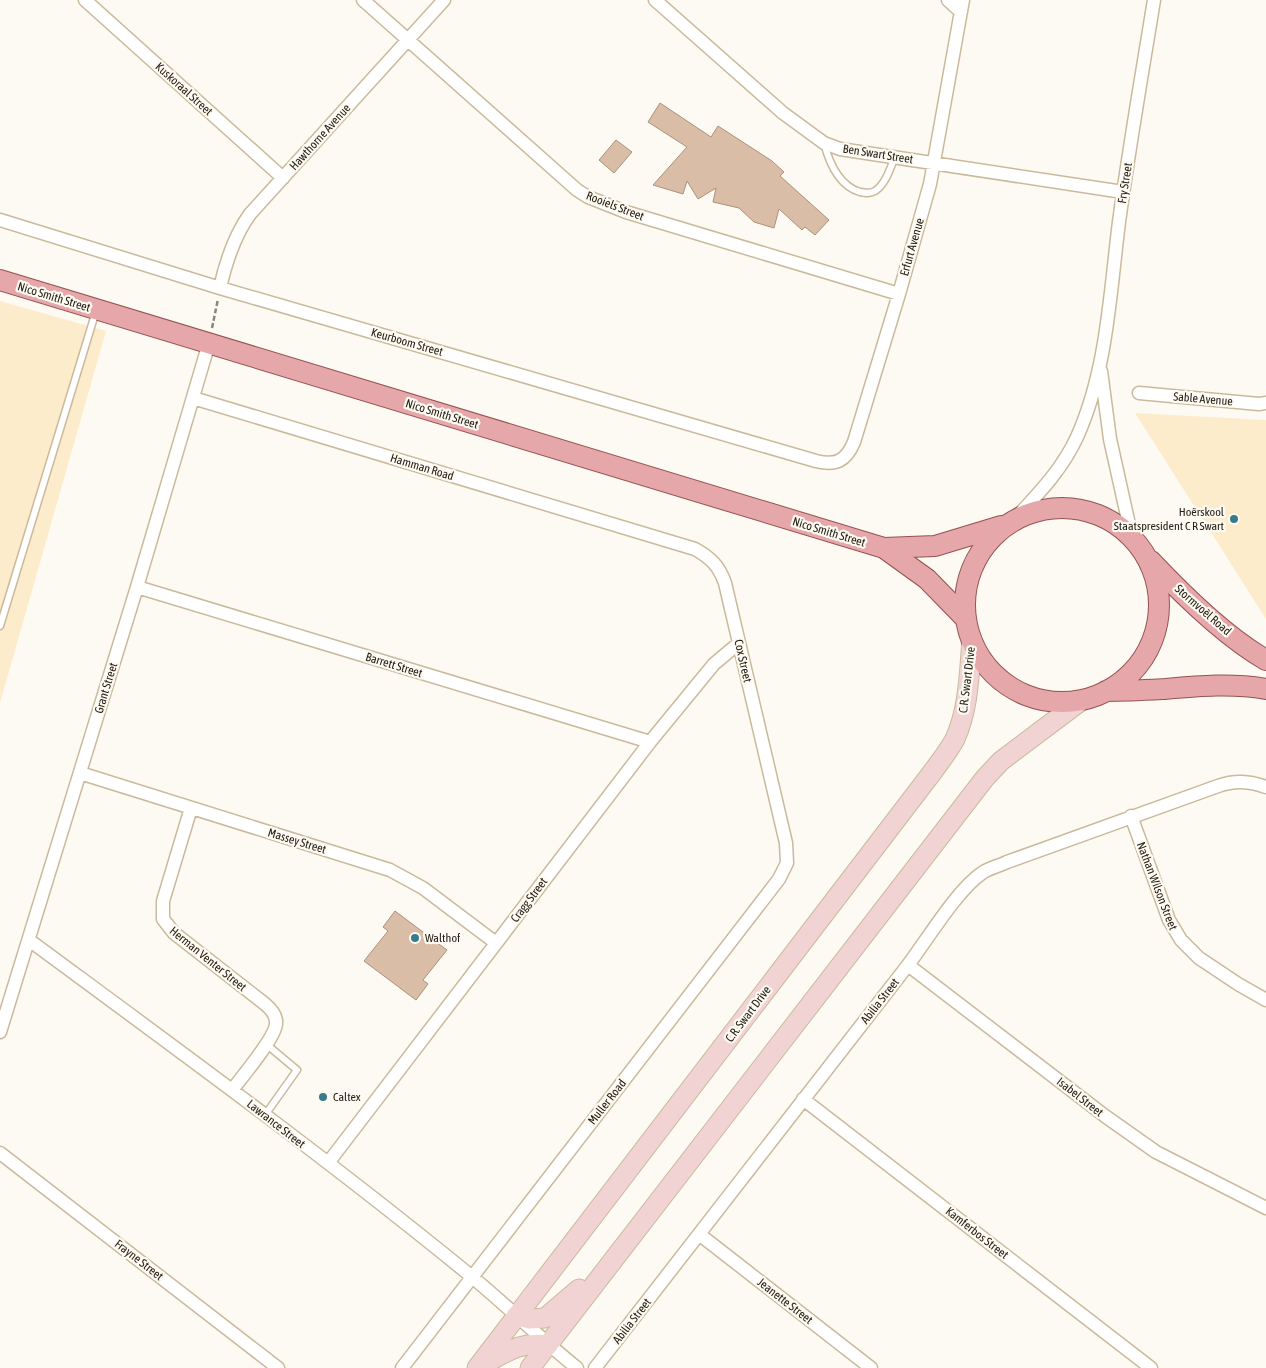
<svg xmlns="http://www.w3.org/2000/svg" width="1266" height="1368" viewBox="0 0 1266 1368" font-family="'Asap Condensed',sans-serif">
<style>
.built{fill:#fceccc}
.building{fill:#dabda6;stroke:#ac917a}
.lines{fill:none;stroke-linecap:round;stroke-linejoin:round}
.lane-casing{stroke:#caba9b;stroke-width:9}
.street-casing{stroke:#caba9b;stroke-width:15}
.secondary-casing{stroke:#caba9b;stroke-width:21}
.primary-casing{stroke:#975250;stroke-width:22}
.path{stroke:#8c877d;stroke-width:2.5;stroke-dasharray:5 2.5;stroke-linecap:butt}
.lane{stroke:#fff;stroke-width:6}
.street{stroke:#fff;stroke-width:12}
.secondary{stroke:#f2d3d4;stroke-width:19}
.primary{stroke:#e5a7aa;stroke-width:20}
.poi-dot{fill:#377c89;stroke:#fdfaf3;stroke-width:2}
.labels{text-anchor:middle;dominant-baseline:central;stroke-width:4.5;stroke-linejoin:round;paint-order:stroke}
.street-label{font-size:12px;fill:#272114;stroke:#fdfaf3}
.poi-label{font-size:12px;fill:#272114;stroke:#fdfaf3;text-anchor:start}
</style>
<rect width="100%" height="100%" fill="#fdfaf3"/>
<path class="built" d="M0 301 106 331 0 703Z
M1135 413 1266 420V619Z"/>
<path class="building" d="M660 103 711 137 718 126 772 161 784 172 780 176 829 220 815 235 805 227 802 230 779 209 774 228 754 222 739 208 713 202 716 188 698 199 687 181 683 194 653 185 687 147 648 122Z
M616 140 632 152 614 173 599 160Z
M395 911 447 950 423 980 428 984 416 1000 364 961 388 931 383 927Z"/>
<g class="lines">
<g class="lane-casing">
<path id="lane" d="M824 143C829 162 839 186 860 192 865 193 870 194 875 191 886 184 890 168 895 157
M0 626 96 311
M265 1115 297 1070 266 1044"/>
</g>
<g class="street-casing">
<path id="street" d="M85 0 283 178
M363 0 577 190 588 197 626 212 899 294
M655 0 783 113 824 143 840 149 1123 192
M948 0 961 12
M0 220 220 288 816 461C836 466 846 461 854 442L899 294 930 184 963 0
M220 288C226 261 234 236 250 214L444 0
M1101 371 1110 439 1132 538
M1139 393 1259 404 1266 403
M193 398 695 549C711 558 719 566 725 583L786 843 787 863 779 879 402 1368
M1013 521C1037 495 1062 470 1077 437 1107 371 1110 293 1119 222 1129 148 1142 74 1154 0
M137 587 650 742
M80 773 390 870 423 888 496 943
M191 808 163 901V919L174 933 265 1004C271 1009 277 1016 276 1024 275 1038 242 1077 232 1090
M1131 816 1169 920 1181 940 1199 958 1238 984 1266 1000
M29 940C178 1050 328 1159 471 1276 507 1306 541 1339 577 1368
M908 965 1105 1116 1156 1152 1266 1208
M0 1032 137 587 209 343
M803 1099 1151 1368
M0 1153 278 1368
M328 1163 650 742 714 664 739 643
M699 1234 871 1368
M595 1368 908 965C927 940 957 890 982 873 989 868 999 866 1007 862L1218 786C1235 780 1249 781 1266 787"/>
</g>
<g class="secondary-casing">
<path id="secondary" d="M516 1316 530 1319 545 1318 579 1289
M484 1364C507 1352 521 1341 548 1345
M477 1368 931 774C939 763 948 752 955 739 969 708 969 674 972 640
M530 1368 985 778 1001 761 1082 700"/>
</g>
<g class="primary-casing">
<path id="primary" d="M0 280 884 548 927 579 966 619
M965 605a97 97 0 1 1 194 0a97 97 0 1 1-194 0Z
M884 548 935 546 1001 526
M1151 561C1183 595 1226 637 1266 660
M1106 691C1126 691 1145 690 1165 689 1199 686 1232 683 1266 689"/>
</g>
<path class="path" d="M212 328 218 299"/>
<use href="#lane" class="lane"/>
<use href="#street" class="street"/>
<use href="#secondary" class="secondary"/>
<use href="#primary" class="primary"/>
</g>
<g class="poi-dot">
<circle cx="1234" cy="519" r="5"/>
<circle cx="415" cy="938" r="5"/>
<circle cx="323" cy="1097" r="5"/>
</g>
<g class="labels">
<g class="street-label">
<text transform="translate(184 89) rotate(42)">Kuskoraal Street</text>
<text transform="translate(320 137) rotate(-48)">Hawthorne Avenue</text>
<text transform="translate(878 154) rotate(9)">Ben Swart Street</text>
<text transform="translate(1125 183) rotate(-81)">Fry Street</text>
<text transform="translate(615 206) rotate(21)">Rooiels Street</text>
<text transform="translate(912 247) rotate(-74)">Erfurt Avenue</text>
<text transform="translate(54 297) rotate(17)">Nico Smith Street</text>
<text transform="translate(407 342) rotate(16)">Keurboom Street</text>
<text transform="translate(1203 399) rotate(5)">Sable Avenue</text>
<text transform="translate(442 414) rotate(17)">Nico Smith Street</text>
<text transform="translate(422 467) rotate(17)">Hamman Road</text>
<text transform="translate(829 532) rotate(17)">Nico Smith Street</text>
<text transform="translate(1203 610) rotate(41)">Stormvoël Road</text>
<text transform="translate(743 661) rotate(77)">Cox Street</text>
<text transform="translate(394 665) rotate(17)">Barrett Street</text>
<text transform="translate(967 680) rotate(-83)">C.R. Swart Drive</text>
<text transform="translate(106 688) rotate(-73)">Grant Street</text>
<text transform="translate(297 841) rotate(17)">Massey Street</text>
<text transform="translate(1157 886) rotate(69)">Nathan Wilson Street</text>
<text transform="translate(529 900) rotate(-53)">Cragg Street</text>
<text transform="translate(208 959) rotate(39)">Herman Venter Street</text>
<text transform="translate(880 1001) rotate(-52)">Abilia Street</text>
<text transform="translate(748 1014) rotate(-53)">C.R. Swart Drive</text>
<text transform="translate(1080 1097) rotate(38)">Isabel Street</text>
<text transform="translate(607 1102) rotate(-52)">Muller Road</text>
<text transform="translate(276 1124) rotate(38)">Lawrance Street</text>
<text transform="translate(977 1233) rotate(38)">Kamferbos Street</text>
<text transform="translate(139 1260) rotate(38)">Frayne Street</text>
<text transform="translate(785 1301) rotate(38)">Jeanette Street</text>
<text transform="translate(632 1321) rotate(-52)">Abilia Street</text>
</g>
<g class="poi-label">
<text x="1224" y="512" text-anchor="end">Hoërskool<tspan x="1224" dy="14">Staatspresident C R Swart</tspan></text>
<text x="425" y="938">Walthof</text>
<text x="333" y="1097">Caltex</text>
</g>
</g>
</svg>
